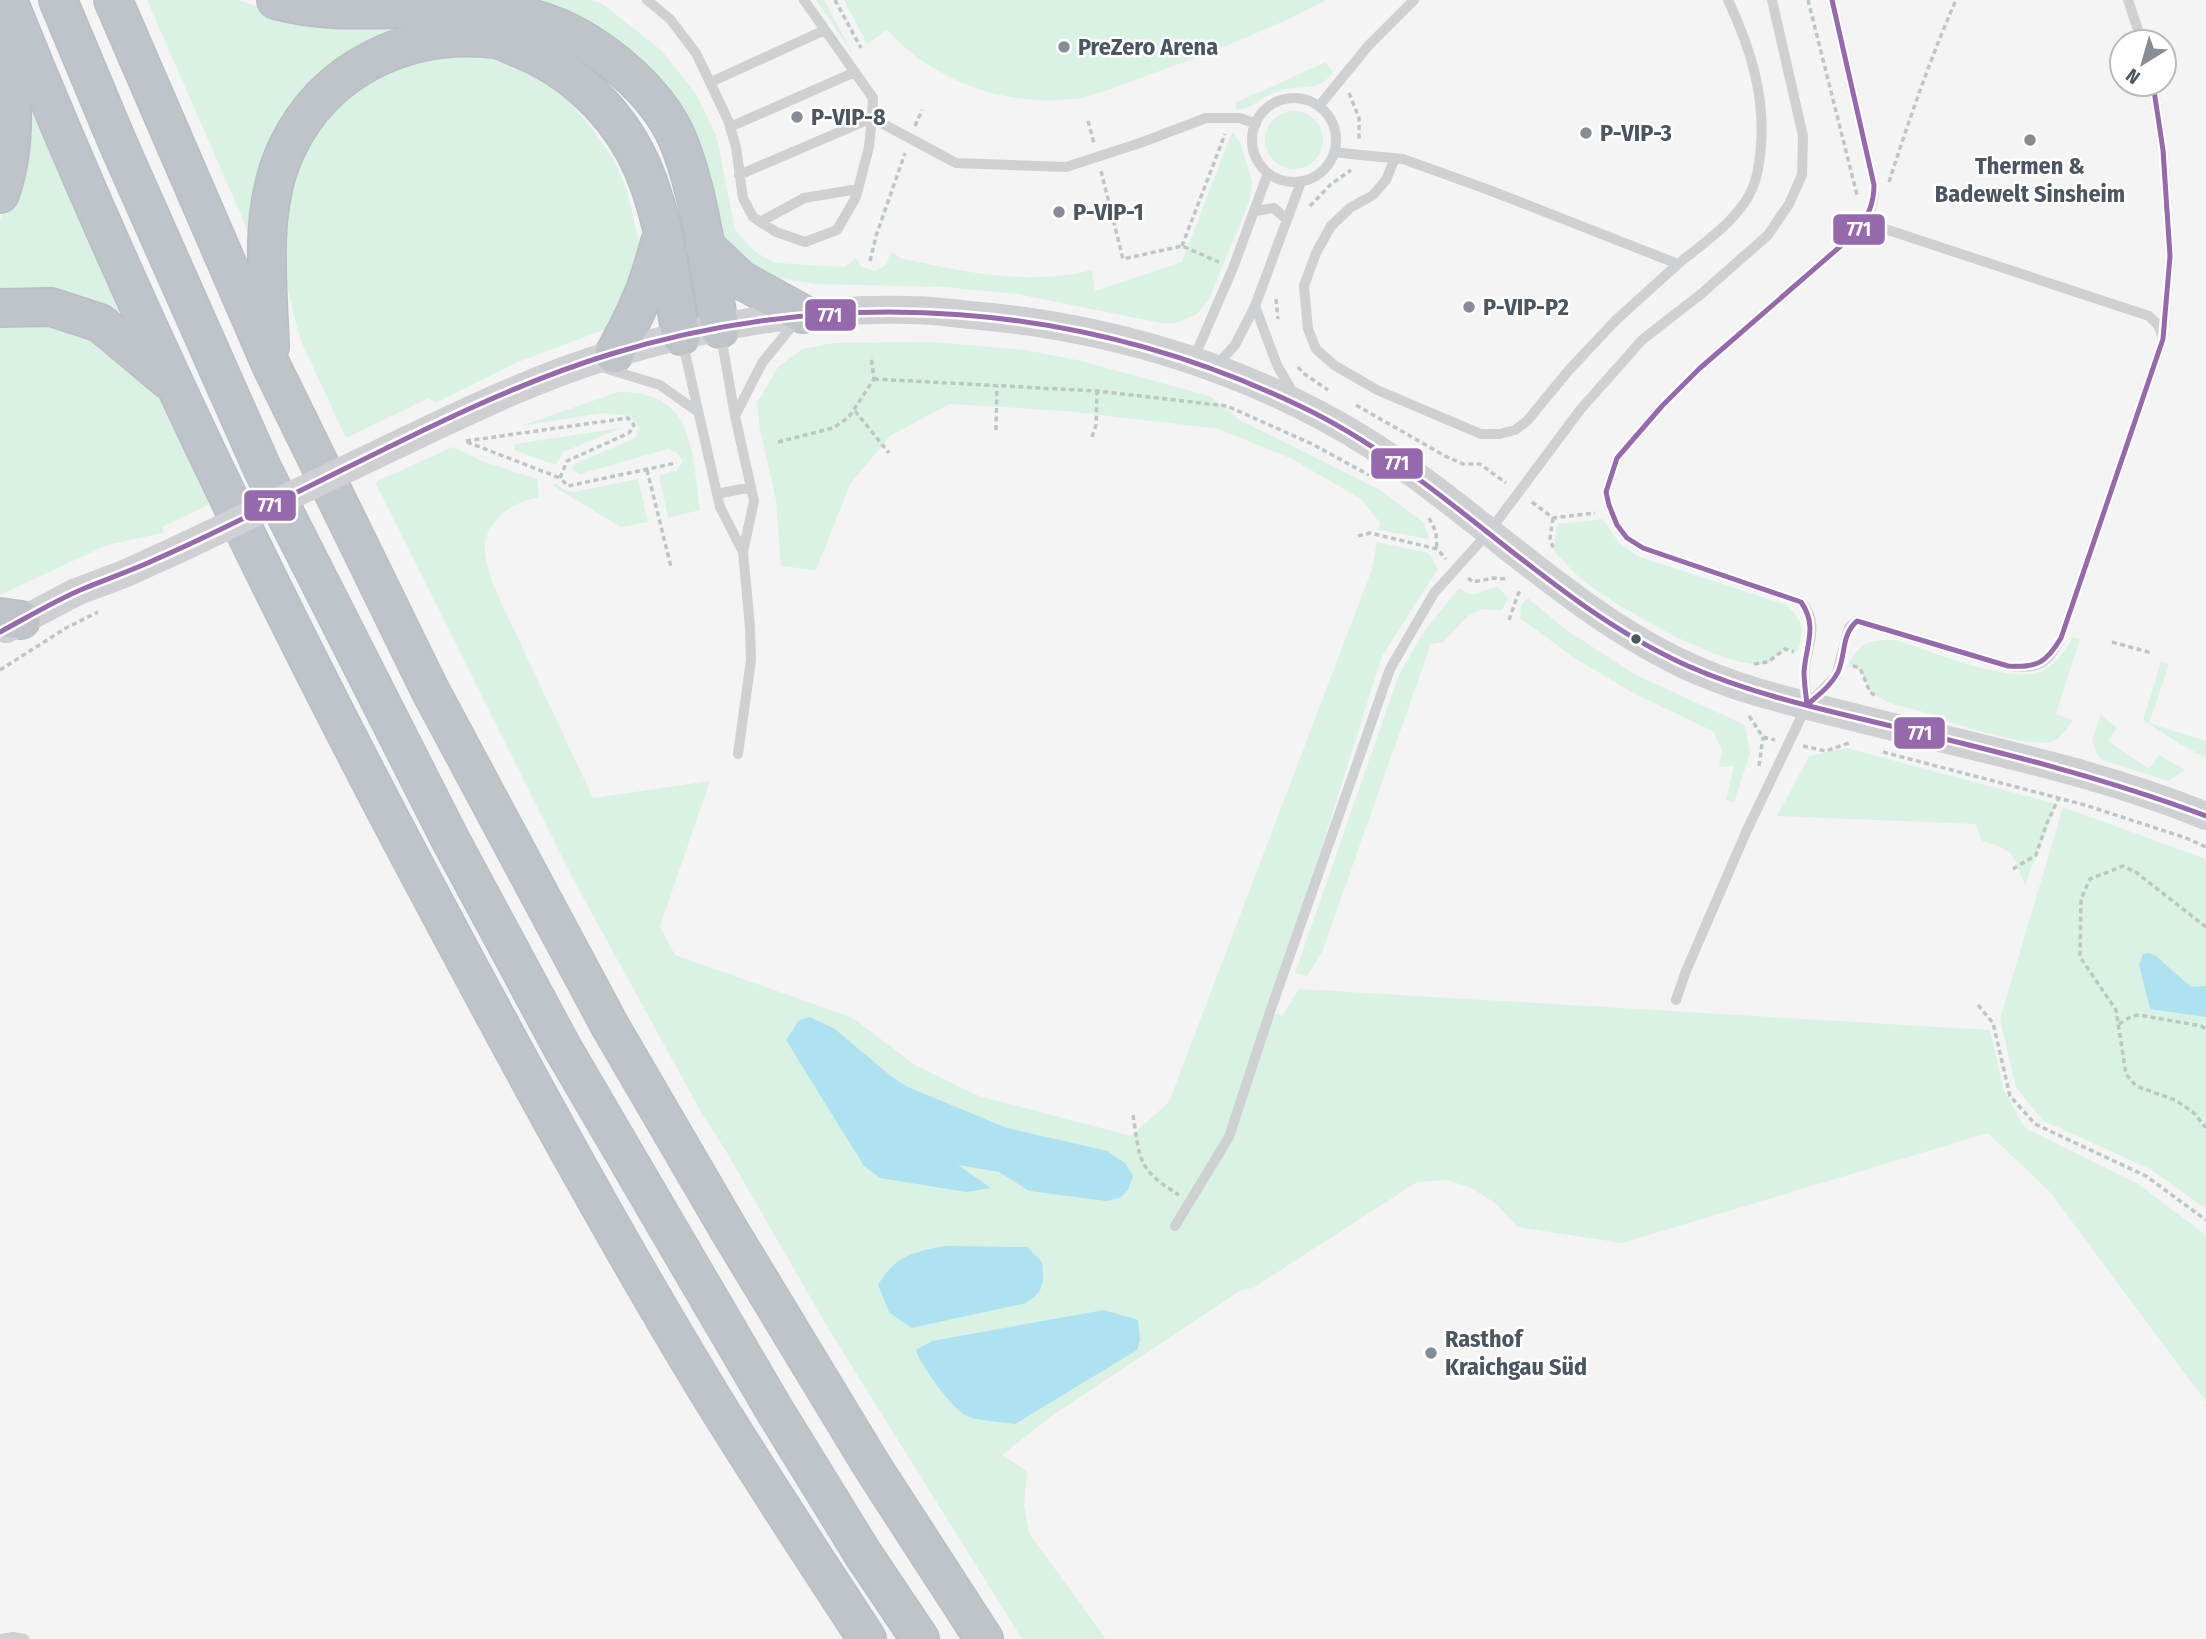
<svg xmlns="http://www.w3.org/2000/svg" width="2206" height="1639" viewBox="0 0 2206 1639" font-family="'Fira Sans Condensed',sans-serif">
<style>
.green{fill:#d9f2e3;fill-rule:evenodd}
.water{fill:#aee2f0}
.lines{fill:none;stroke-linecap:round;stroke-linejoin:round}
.highway-casing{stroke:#b9bec3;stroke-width:40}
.path{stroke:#bcc7c4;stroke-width:3.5;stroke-dasharray:5 3.5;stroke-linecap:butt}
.lane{stroke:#ced0d2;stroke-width:10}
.secondary{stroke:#ced0d4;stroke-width:28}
.highway{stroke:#bec4c9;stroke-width:37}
.secondary-bridge{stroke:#ced0d4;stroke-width:28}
.bus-1-casing{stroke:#fff;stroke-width:10}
.bus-1{stroke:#9668ac;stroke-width:5}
.poi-dot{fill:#868d94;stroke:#fff;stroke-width:2.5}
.bus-dot{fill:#4a5661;stroke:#fff;stroke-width:2.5}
.labels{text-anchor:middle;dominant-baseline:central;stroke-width:5;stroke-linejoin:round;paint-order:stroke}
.poi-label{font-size:24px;font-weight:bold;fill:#4a5661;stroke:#fff;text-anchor:start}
.line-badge{stroke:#fff;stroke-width:2.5}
.badge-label{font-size:19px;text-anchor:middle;font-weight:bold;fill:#fff}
</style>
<rect width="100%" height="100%" fill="#f4f4f4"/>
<path class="green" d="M147 0H238L291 18 398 24 400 34 359 55 248 231Z
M512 0H592L604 5 662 51 696 94 717 138 735 230 755 252 776 263 845 267 855 258 862 267 875 271 886 265 891 251 900 258C963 272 1029 286 1092 270L1095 291 1182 262 1232 132 1240 142 1252 181 1249 202 1209 299 1197 314 1176 323H1161L1017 294 944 287 815 284 765 276 747 263 720 235 697 155Z
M816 0H824L853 54Z
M844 0H1327C1276 26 1224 48 1170 67 1145 76 1105 93 1080 98 1010 109 934 82 887 30L867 44Z
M464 46 524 64 572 105 592 129 614 160 627 190 641 251 611 327 518 362 435 403 429 398 346 438 300 339 280 257 288 173 350 84Z
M1326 62 1333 73C1316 93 1303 84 1282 90 1265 94 1254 108 1237 110L1235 103Z
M27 100 129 330 0 296V220L12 194Z
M1265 140a29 29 0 1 1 58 0a29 29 0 1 1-58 0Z
M0 314 76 324 156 389 209 505 163 526V533L107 545 0 595Z
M933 342 1025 350 1077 360 1210 396 1240 420 1380 490 1423 522 1429 539 1379 530 1380 523 1361 499 1292 459 1219 429 1067 411 949 404 890 436 850 484 816 570 781 566 776 500 760 430 757 403 778 367 802 349 833 343Z
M618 392C695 390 692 452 700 510L668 518 659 475 677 470 683 461 677 453 668 449 580 474 572 469 575 464 635 438 639 428 631 416 602 413 521 426Z
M621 428 563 452 556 465 514 450 515 444Z
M453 447 484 462 537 479 539 498C513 499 482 524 485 552 486 563 491 575 493 585L593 798 710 781 660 926 675 955 853 1018 915 1065 979 1096 1131 1136 1169 1102 1372 569 1377 542 1429 553 1438 569 1382 656 1270 1012 1282 1016 1299 989 1990 1030 2004 1091 2025 1128 2137 1183 2206 1235V1402L2050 1192 1988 1133 1622 1243 1518 1227 1494 1202 1469 1187 1447 1180 1417 1182 1253 1288 1241 1290 1053 1415 1002 1455 1027 1471 1024 1505 1029 1533 1106 1639H1022L828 1328 726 1151 701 1112 572 877 375 482ZM826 1025 835 1029 891 1076 908 1087 1007 1128 1131 1184 1120 1198 1113 1200 1029 1191 999 1172 956 1164 990 1188 864 1166ZM1042 1262 1043 1287 889 1312 878 1285Z
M638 479 648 522 621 527 553 486 555 483 564 490 573 492Z
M1603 519 1619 543 1637 556 1786 605C1805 622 1803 629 1798 652L1785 649C1780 653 1773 660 1768 663 1732 675 1609 603 1580 578 1571 569 1562 560 1554 551L1557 524Z
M1498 587 1508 598 1502 610 1483 609 1468 616 1443 642 1431 644 1322 952 1307 976 1295 973 1398 677 1422 634 1459 588C1478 601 1479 589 1498 587Z
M1528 598 1565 629 1636 675 1745 725 1750 753 1734 803 1726 800 1734 766 1719 767 1722 750 1713 731 1635 694 1573 657 1520 618 1521 606Z
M2073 637 2080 639 2056 714 2073 720C2067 728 2061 739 2050 742 2026 747 1973 728 1948 722L1943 717 1889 703 1870 692 1860 668 1848 666C1859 641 1871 640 1896 640 1927 650 2010 684 2039 672 2055 666 2064 652 2073 637Z
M2161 662 2169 664 2149 723 2206 741V758L2180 744 2143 720Z
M2101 715 2117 728 2108 741 2149 769 2159 755 2185 770 2168 781 2105 761 2100 758 2096 751 2092 739Z
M1847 748 2056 804 2025 885C2013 854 2015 850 1982 841L1975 824 1777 816 1809 756Z
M2063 807 2206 859V1209L2150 1169 2042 1120 2016 1087 2000 1019Z"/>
<path class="water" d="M2149 953 2156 956 2191 987 2206 986V1017L2150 1009 2139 965 2143 954Z
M810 1017 835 1029 891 1076 908 1087 1007 1128 1107 1151 1125 1163 1133 1176 1128 1190 1120 1198 1106 1201 1029 1191 999 1172 958 1165 991 1188 966 1192 880 1178 864 1166 786 1040 799 1020Z
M945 1246 1027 1247 1042 1262C1044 1284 1045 1290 1026 1303L911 1328 889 1312 878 1285C896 1255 913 1252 945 1246Z
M1104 1310 1138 1320 1140 1340 1137 1350 1015 1424C1002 1422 976 1421 965 1415 953 1409 919 1364 916 1350L932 1341Z"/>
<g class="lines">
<g class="highway-casing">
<path id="highway" d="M8 0C127 297 266 585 416 868 509 1043 603 1218 706 1388 758 1473 813 1556 867 1639
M58 0 117 141 263 470 450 839 562 1047 772 1406 863 1554 920 1639
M113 0 271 365 430 690 610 1026 729 1230 872 1466 984 1639
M276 0C335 17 396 6 456 8 487 9 520 13 549 24 597 41 656 90 677 138 700 192 709 270 720 329
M0 194C20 138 11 82 3 26
M704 245 741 280 803 314
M0 308 51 307 100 323 168 380
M270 347C268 282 258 208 287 148 325 68 408 29 494 39 502 40 511 45 519 48 567 67 610 105 635 152 664 207 670 275 681 336
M614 354C637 313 648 287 660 242
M0 617 21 620"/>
</g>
<path class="path" d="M835 0 861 48
M1808 0 1857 195
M1349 93 1359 118V139
M1088 121 1094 143
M915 126 922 110
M1101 171 1123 259 1182 246 1219 262
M1889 182C1909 120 1930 59 1956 0
M1310 206 1331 184 1351 170
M1182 246 1225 134
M870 261 876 236 905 153
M1276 299 1278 319
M1298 367 1303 373 1328 390
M874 379 1097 391 1227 406 1312 444 1369 475
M1356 405 1445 456 1463 464H1480L1506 483
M855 411 889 453
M996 430 997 386
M1092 437 1096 425 1097 391
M466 441 628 418 634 425 629 433 567 461 560 478 568 486 676 463
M467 442 560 478
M778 442 833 428 849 417 874 379 871 356
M647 470 671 567
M1532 502 1553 518 1595 513
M1429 518 1436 532 1437 549
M1553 518 1550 539 1554 550
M1358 536 1370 533 1437 549 1446 559
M1468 578 1473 582 1493 578 1507 579
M1509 620 1518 594 1522 589
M2112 642 2152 653
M1754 664 1768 662 1785 649 1794 652
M1853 666 1860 668 1870 692 1876 696
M0 670 66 628 98 612
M1749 716 1763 737 1775 740
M1803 746 1826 751 1849 743
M1883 752 2085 805 2186 838 2206 847
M1759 766 1763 737
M2013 869 2036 855 2047 823 2059 798
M2206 927 2137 873 2123 866 2090 879 2081 899 2080 957 2116 1010 2126 1074 2136 1086 2175 1100 2193 1112 2206 1128
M1978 1005 1993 1023 2010 1096 2035 1124 2146 1176 2206 1220
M2119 1024 2132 1016 2139 1015 2201 1026 2206 1029
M1133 1115C1140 1160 1137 1169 1179 1195"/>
<path class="lane" d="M647 0 670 19 696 53 728 120 736 147 743 198 753 217 776 232 805 242 837 230 856 197 869 147 872 118 739 175
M804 0 873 98 872 118 956 163 1066 167 1140 143 1206 118H1240L1256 124
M2128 0 2142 42
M711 82 825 30
M1252 140a42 42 0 1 1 84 0a42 42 0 1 1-84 0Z
M1319 106 1369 45 1414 0
M730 127 855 72
M1335 152C1358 155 1381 157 1403 159L1489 190 1678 264 1616 320 1569 370 1527 421 1515 430 1500 434H1481L1377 390 1334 365 1316 349 1308 329 1304 286 1316 253 1331 226 1350 208 1373 195 1386 180 1395 158
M1255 211 1274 208 1286 219
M760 222 804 198 858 189
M1858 231 1873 225 2149 316 2158 325 2162 335
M1678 264C1701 245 1728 227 1745 202 1757 184 1759 167 1761 146 1765 94 1750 47 1728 0
M1255 306 1277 365 1293 393
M721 336 735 416 754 501 743 552 750 627 751 660 738 754
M683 344 720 507 743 552
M1194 358 1233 268 1268 173
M1217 365 1235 345 1255 306 1301 182
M604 368 660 385 698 412
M735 416 762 363 797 320
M717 494 751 487
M1807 701C1806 690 1803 678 1805 667 1808 643 1820 623 1801 602L1643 548 1627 538 1617 525 1609 505 1606 492 1617 458 1662 406 1699 369 1858 231C1869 215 1875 205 1874 185L1832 0
M1676 1000 1686 971 1747 830 1807 705 1836 676 1849 627 1857 621 2008 666C2039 669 2046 665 2061 638L2163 339 2170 256 2163 150 2153 84
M1175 1226 1229 1137 1270 1012 1390 669 1434 593 1489 532 1580 410 1642 340 1701 294 1768 235 1789 204 1802 175 1803 136 1772 0
M0 1639 13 1637 24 1639"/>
<path class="secondary" d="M407 440C474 408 543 375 614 354 708 325 812 307 911 310 931 310 950 313 970 315 1112 327 1252 369 1373 446 1480 515 1568 609 1683 664 1741 692 1807 705 1869 721 1982 749 2098 772 2206 816
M6 629 76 592 124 574 179 549"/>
<use href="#highway" class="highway"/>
<path class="secondary-bridge" d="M179 549 407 440"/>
<g class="bus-1-casing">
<path id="bus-1" d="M0 632C28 617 56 600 85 588 107 579 130 571 152 561 192 544 232 524 271 505 383 451 493 390 611 354 842 284 1082 302 1300 406 1442 473 1545 602 1688 666 1754 695 1825 710 1895 727 2000 752 2105 778 2206 816
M1807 705C1806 694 1804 683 1804 672 1806 645 1818 626 1801 602L1643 548 1627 538 1617 525 1609 505 1606 492 1617 458 1662 406 1699 369 1858 231C1868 216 1874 203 1874 185L1832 0
M1807 705C1818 695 1831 686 1838 672 1846 654 1841 635 1857 621L2008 666C2037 668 2046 663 2061 638L2163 339 2170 256 2163 150 2153 84"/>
</g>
<use href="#bus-1" class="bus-1"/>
</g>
<g class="poi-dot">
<circle cx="1064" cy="47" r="7"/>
<circle cx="797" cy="117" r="7"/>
<circle cx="1586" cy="133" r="7"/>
<circle cx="2030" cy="140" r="7"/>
<circle cx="1059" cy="212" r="7"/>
<circle cx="1469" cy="307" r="7"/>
<circle cx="1431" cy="1353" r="7"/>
</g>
<circle class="bus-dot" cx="1636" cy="639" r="6"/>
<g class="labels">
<g class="poi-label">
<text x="1078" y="47">PreZero Arena</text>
<text x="811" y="117">P-VIP-8</text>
<text x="1600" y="133">P-VIP-3</text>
<text x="2030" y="166" text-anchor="middle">Thermen &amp;<tspan x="2030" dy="28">Badewelt Sinsheim</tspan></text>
<text x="1073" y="212">P-VIP-1</text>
<text x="1483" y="307">P-VIP-P2</text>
<text x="1445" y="1339">Rasthof<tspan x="1445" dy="28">Kraichgau Süd</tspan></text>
</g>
</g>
<g class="line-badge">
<rect x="1832" y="213" width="54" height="33" rx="7" fill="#9668ac"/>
<rect x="804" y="298" width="53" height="34" rx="7" fill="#9668ac"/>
<rect x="1370" y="447" width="54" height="33" rx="7" fill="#9668ac"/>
<rect x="243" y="489" width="54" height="33" rx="7" fill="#9668ac"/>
<rect x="1893" y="716" width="53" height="34" rx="7" fill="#9668ac"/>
</g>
<g class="badge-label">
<text x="1859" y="236">771</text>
<text x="830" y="322">771</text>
<text x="1397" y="470">771</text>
<text x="270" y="512">771</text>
<text x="1920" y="740">771</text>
</g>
<g transform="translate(2143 63) rotate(217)"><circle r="33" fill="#ffffff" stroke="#b7bbc0" stroke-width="2"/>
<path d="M0-5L12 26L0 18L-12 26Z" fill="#868d94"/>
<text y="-10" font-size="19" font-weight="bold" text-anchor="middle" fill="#4a5661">N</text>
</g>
</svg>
